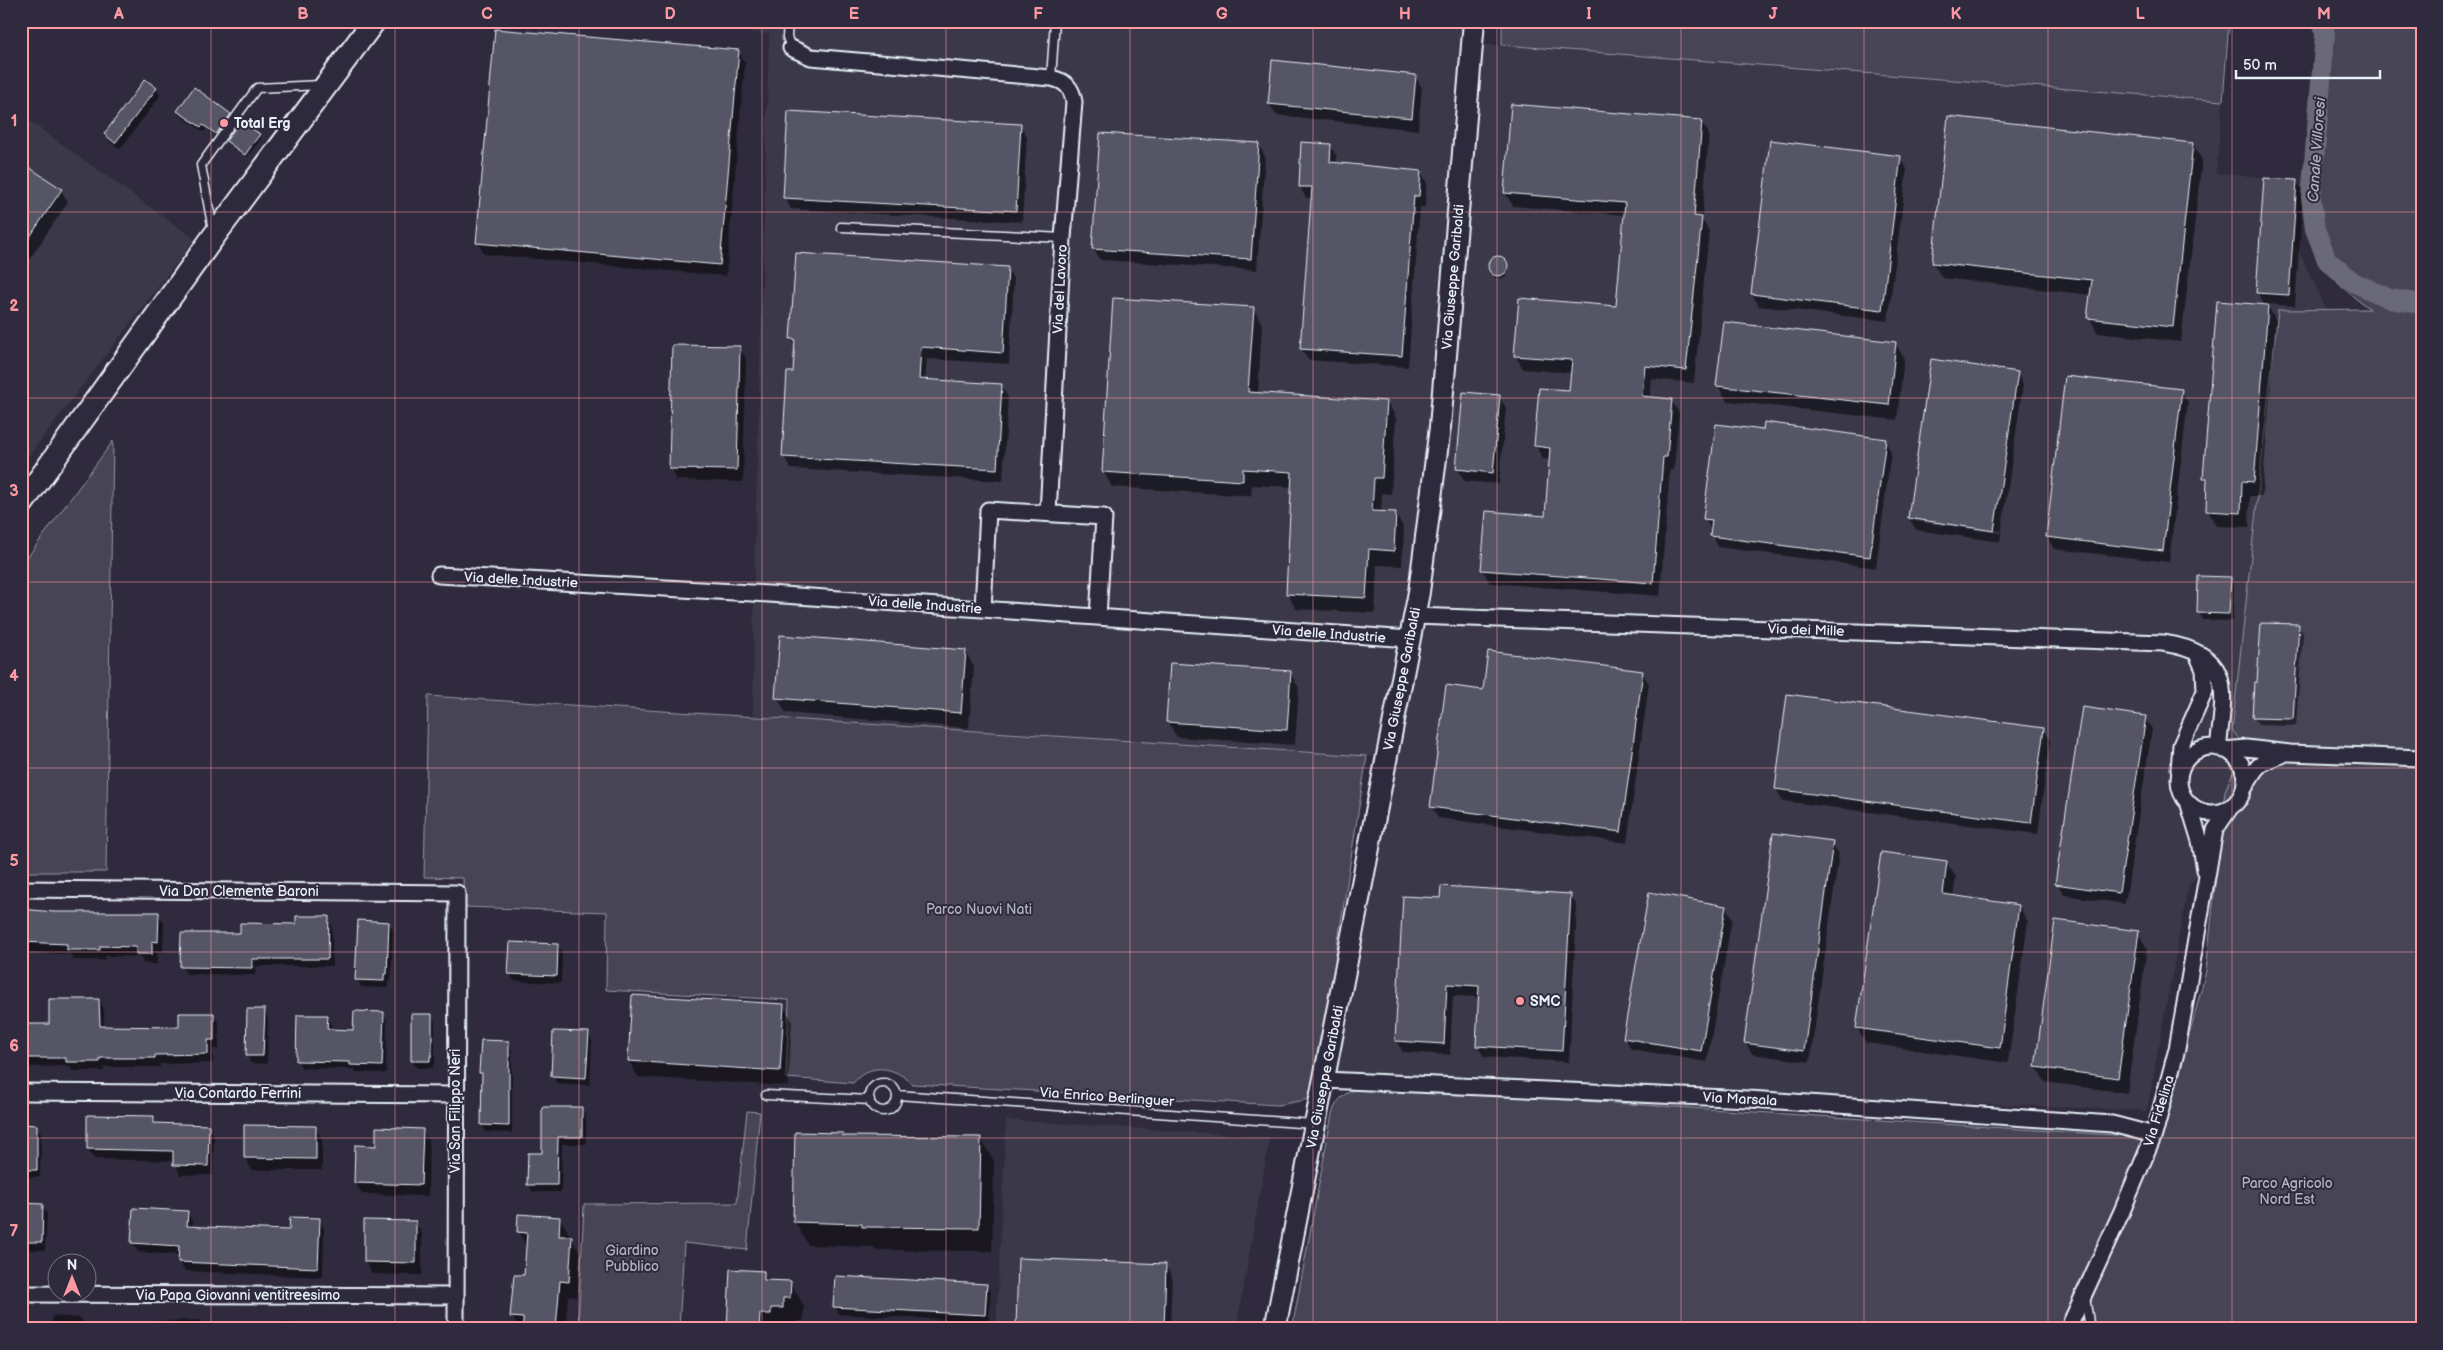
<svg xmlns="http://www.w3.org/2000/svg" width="2443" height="1350" viewBox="0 0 2443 1350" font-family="'Balsamiq Sans',sans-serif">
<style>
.built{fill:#3b3749}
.green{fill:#464455;stroke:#979aa6}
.shadow{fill:#0007;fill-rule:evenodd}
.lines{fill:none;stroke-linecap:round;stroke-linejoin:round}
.canal{stroke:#696978;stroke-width:20}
.building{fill:#575565;stroke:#e8f1f8}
.service-casing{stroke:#e8f1f8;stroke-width:11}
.minor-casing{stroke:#e8f1f8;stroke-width:19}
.tertiary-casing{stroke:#e8f1f8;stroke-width:24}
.secondary-casing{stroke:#e8f1f8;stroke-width:26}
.service{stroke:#2f2a3d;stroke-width:8}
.minor{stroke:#2f2a3d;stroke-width:15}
.tertiary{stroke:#2f2a3d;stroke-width:20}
.secondary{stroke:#2f2a3d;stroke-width:22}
.grid{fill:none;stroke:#ff9aa2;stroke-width:1;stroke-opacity:0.55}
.poi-dot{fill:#ff9aa2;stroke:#2f2a3d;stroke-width:2}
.labels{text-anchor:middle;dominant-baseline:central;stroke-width:4;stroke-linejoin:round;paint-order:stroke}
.poi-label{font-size:14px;font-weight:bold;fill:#e8f1f8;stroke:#2f2a3d;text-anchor:start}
.street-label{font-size:14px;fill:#e8f1f8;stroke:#2f2a3d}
.park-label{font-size:14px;fill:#afb4bf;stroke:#2f2a3d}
.water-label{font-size:15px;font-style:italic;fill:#afb4be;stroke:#2f2a3d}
.neatline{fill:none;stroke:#ff9aa2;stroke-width:2}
.grid-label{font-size:16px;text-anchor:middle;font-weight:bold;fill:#ff9aa2}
</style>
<rect width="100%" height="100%" fill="#2f2a3d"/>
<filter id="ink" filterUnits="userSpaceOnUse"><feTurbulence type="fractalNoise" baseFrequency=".02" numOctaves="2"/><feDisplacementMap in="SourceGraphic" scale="10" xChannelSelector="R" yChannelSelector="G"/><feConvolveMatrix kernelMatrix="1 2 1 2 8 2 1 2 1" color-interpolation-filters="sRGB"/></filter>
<g filter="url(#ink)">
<path class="built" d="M635 21H1472L1471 43 2223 101 2216 173 2298 181 2294 241 2328 312 2308 742 2188 887 2147 1111 1329 1075 1391 758 753 716 754 581 769 34Z
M21 115 195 239 21 466Z
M1006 1120 1270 1137 1236 1329H996Z"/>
<path class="green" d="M1502 21H2229L2223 101 1502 45Z
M2321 21H2422V1329H1292L1332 1114C1336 1099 1348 1089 1364 1087L2162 1138 2206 971 2225 791 2240 756 2238 738 2232 730 2278 310 2370 309C2333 283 2313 262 2306 215L2321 113 2323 41Z
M113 441 106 872H21V566Z
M428 696 1367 756 1315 1087 1305 1100 1278 1105 913 1084C894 1067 872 1061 853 1083L786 1078 789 1000 606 990 607 912 464 907 463 878 424 877Z
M747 1111 760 1112 747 1250 684 1243 679 1329H578L584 1204 737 1203Z"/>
<path class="shadow" d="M738 52 745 63 726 276 484 254 478 242Z
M1415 76 1422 88 1418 130 1276 115 1269 104Z
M156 88 160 96 120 149 110 142 105 134Z
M178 111 230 115 233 120 220 138 206 129 204 132 181 116Z
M1701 121 1709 134 1702 220 1709 231 1694 383 1652 379 1650 398 1671 400 1679 413 1674 470H1670L1660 596 1490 583 1482 570 1546 517 1551 460 1543 459 1536 446 1570 392 1572 373 1523 369 1515 355 1617 308 1625 215 1513 206 1505 193Z
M1020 125 1027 137 1022 222 791 209 784 197Z
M259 135 261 139 247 157 227 141Z
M1258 144 1265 156 1257 270 1100 260 1093 248Z
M2193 144 2202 160 2181 342 2098 333 2089 317 2091 295 1942 278 1933 263Z
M1330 145 1337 157 1336 164 1420 172 1427 183 1425 207H1420L1408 367 1308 360 1301 348 1313 198H1306L1300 187Z
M1900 158 1907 169 1888 321 1759 306 1752 294Z
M21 164 61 190 68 202 23 269 21 268Z
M2297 182 2303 193 2295 306 2267 304 2276 321 2262 496H2250L2249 527 2216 526 2208 511V485L2204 477 2265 306 2257 292Z
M1495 258 1504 260 1509 269 1505 278H1495L1489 269 1491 261Z
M1007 268 1014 280 1009 364 927 359 925 381 1001 385 1008 397 1003 481 791 469 784 457 796 347 791 339Z
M1253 308 1262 324 1258 393 1387 402 1396 418 1391 494 1382 493 1381 512 1395 513 1404 529 1402 566 1377 565 1375 613 1296 609 1287 593 1293 487 1252 485 1251 496 1112 487 1103 471Z
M1895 343 1904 358 1897 420 1727 401 1718 386Z
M739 348 746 359 743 482 677 480 670 468Z
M2017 373 2023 385 2000 542 1916 530 1909 518ZM1915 518 2001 531 2000 533 1915 521Z
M2181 391 2188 402 2169 562 2054 549 2047 537Z
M1499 396 1506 408 1499 484 1464 481 1458 469Z
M1764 432 1885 440 1891 452 1876 568 1718 547 1705 518Z
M2230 578 2234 586 2233 621 2203 620 2199 612Z
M2298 626 2303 633 2296 726 2258 725 2254 718 2259 683Z
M965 651 974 667 969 728 786 713 777 697Z
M1642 672 1649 684 1627 843 1438 818 1432 807 1484 691Z
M1290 673 1299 688 1295 745 1177 737 1167 721Z
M2145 718 2152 729 2125 904 2064 895 2057 883Z
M2043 729 2050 740 2038 834 1783 801 1776 789Z
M1832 843 1839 854 1810 1062 1752 1054 1745 1042Z
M1946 862 1956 877 1953 897 2019 906 2028 922 2008 1063 1866 1043 1857 1028Z
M1571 895 1577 907 1569 1062 1484 1057 1477 1045 1480 997 1453 996 1450 1055 1403 1052 1396 1041 1441 900Z
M1726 907 1732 919 1707 1062 1631 1049 1624 1037Z
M21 911 158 913 164 923 163 952 157 951V964H144L140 957 105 956V960H74L70 954 21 952Z
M328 917 332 925V966H256L255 975 186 974 182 967 241 935Z
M388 923 393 930 391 981H388V988L361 987 357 979Z
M2138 933 2147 948 2127 1093 2045 1082 2036 1066Z
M558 945 562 953 561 983 514 981 510 973Z
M99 1000 104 1009V1027L180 1028 213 1014 219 1023V1049H213V1063L160 1064V1067H104V1071H72L70 1066 21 1067V1025H50Z
M783 1006 792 1021 788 1086 638 1077 629 1061Z
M264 1010 268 1018 267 1064 251 1063 247 1056Z
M383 1013 387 1020 386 1073 356 1072 354 1069 302 1068 297 1060 327 1016 331 1024V1031H355Z
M431 1015 435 1022V1064H433V1068H417L412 1061Z
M588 1034 592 1041 590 1085 557 1083 552 1076Z
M508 1042 512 1050V1133L486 1132 482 1125 483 1077 481 1072Z
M581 1108 586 1115V1144H562L561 1192H533L528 1184 543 1154Z
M88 1117H154L158 1125 208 1126 214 1136 213 1175H180L175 1161 94 1159 88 1149Z
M21 1126H36L41 1133 40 1177H21Z
M246 1127H315L322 1139V1170H252L245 1158Z
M422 1130 429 1142 428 1196 362 1194 355 1182Z
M843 1134 845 1138H980L994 1161 992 1251 876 1250 874 1247 808 1245 795 1222Z
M21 1204 42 1205 47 1213 45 1250 21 1249Z
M187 1212 193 1222 192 1228 291 1231 319 1219 324 1229 323 1277 185 1271 179 1262 180 1255 138 1252 132 1242Z
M560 1218 569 1234 568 1237 571 1238 580 1253 577 1297 568 1296 566 1320 573 1329H519L512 1316 525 1277 527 1247 518 1231Z
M416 1223 422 1234V1275L372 1274 365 1262Z
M1166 1265 1172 1277 1170 1329H1017Z
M763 1272 769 1282 790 1283 804 1306 803 1321H796V1329H729Z
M987 1285 991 1292 989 1322 839 1314 835 1306Z
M52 1316 81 1318 85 1329H52Z
M201 1320 206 1329H140V1322Z
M282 1322 313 1326 314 1329H281Z"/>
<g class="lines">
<path class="canal" d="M2323 21 2325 35 2311 197 2315 229 2327 260 2353 282 2390 299 2422 304"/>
</g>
<path class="building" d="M495 29 739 50 720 265 476 243Z
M1272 60 1416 75 1412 118 1268 104Z
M145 79 157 88 115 143 104 134Z
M194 87 231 114 216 134 203 125 201 127 177 111Z
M1511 104 1702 120 1694 216 1702 217 1686 370 1645 366 1642 396 1672 399 1667 457H1663L1653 583 1481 570 1486 511 1545 516 1550 448 1534 446 1539 388 1569 390 1572 360 1514 356 1519 298 1616 306 1625 203 1504 193Z
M788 111 1021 124 1016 211 783 198Z
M1948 116 2193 143 2173 327 2087 318 2092 280 1932 263Z
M240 121 260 134 245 155 226 141Z
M1100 133 1259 143 1251 259 1092 249Z
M1770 140 1901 156 1882 310 1751 294Z
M1301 142 1331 144 1330 162 1421 171 1419 196H1414L1402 356 1300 349 1312 187H1299Z
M21 162 62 189 21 250Z
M2264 178 2297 180 2289 295 2256 293Z
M796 253 1008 267 1003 353 921 347 919 379 1002 384 997 469 782 457 787 372H793L795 339H790Z
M1488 266a10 10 0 1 1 20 0a10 10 0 1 1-20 0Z
M1113 298 1254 307 1248 392 1387 401 1382 478H1374L1372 511 1396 512 1394 551 1369 549 1366 598 1286 594 1292 472 1243 469V481L1102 472Z
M2217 301 2268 305 2254 482 2242 481 2241 513 2206 511 2207 478H2203Z
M1724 322 1896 342 1889 405 1716 386Z
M672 345 740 346 737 470 669 469Z
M1931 359 2018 372 1994 531 1908 518Z
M2065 376 2182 389 2163 551 2046 537Z
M1463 392 1500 395 1493 473 1456 469Z
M1764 422 1886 439 1870 557 1710 536 1712 520 1703 519 1716 424 1763 430Z
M2198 576 2231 577 2229 614 2197 613Z
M2261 623 2299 624 2293 719 2252 718 2254 682H2257Z
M780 635 966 650 961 713 775 698Z
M1488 651 1643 671 1621 832 1430 807 1446 685 1483 690Z
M1170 663 1291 671 1287 730 1166 722Z
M1787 694 2044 728 2031 823 1775 789Z
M2082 707 2146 716 2119 893 2055 884Z
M1773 833 1833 841 1804 1051 1744 1043Z
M1881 852 1947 861 1943 894 2019 905 2000 1048 1856 1028Z
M1441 886 1571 894 1562 1051 1476 1046 1479 986 1447 984 1444 1044 1395 1041 1403 896 1440 898Z
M1649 892 1726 906 1701 1051 1623 1038Z
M21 909 55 912H159L158 942 152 941V954H136V947L100 946V950H67V944L21 942Z
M296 916H329L328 959H252V968L180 967 181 933H240V923L296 924Z
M358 920 389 922 387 974H384V981L355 980Z
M2055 920 2139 931 2118 1078 2035 1067Z
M510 942 558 944 557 976 508 974Z
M632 995 784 1004 780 1071 628 1061Z
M49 999H99L100 1026 179 1027V1013H214V1040H208V1054L155 1055V1058H100V1062H66V1058H21V1024H49Z
M247 1009H265L263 1056H246Z
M354 1011 384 1012 382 1066 350 1065V1062L296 1061 297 1015H328L327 1029 353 1030Z
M411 1014H432V1056H430V1061H411Z
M553 1031 589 1032 586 1078 551 1076Z
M481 1040 509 1041V1126L481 1125 482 1073H479Z
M542 1107H582V1137H558L557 1185H527L528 1153H542Z
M87 1115 154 1116V1123L209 1125 208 1166 173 1165V1151L87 1149Z
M21 1124 37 1125V1170H21Z
M244 1125 316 1126V1159L244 1158Z
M376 1127 423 1129 421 1185 354 1183 355 1145 376 1146Z
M795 1132 843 1133V1136L981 1137 979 1228 862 1227V1224L793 1222Z
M21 1203 43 1204 42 1242H21Z
M133 1208 188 1211 187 1226 205 1227 289 1230 290 1217 320 1218 318 1268 178 1262 179 1246 131 1243Z
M518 1214 560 1217 559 1236H572L569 1282 560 1281 556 1329H523V1318L510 1317 514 1275H524L527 1233 517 1232Z
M364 1220 416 1221V1263L364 1262Z
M1018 1258 1166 1264 1164 1329H1016Z
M730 1269 764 1271V1280L791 1281 790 1298H783V1308H771V1314H760L759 1329H727Z
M835 1276 987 1284 985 1315 833 1307Z"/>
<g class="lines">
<g class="service-casing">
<path id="service" d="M788 21 787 37 791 48
M1051 78 1055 21
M841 227 1063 238
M213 230 201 165 257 88 321 85
M869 1097a14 14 0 1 1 28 0a14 14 0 1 1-28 0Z
M766 1095 870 1100
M897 1095 1314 1124
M2085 1296 2090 1329"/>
</g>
<g class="minor-casing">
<path id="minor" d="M791 48 811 57 1051 78C1066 81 1072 88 1074 102L1063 238 1048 513
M439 575 769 594 1410 639
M983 609 988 510 1104 517 1098 617
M1414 616 2163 643C2234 654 2225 689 2218 748
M2179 780a33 33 0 1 1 66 0a33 33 0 1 1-66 0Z
M2224 750 2246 748 2290 753 2422 758
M2179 769 2181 745 2205 691 2204 670 2197 654
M2245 787C2256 766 2259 762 2282 755
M2189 805 2200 841 2205 870
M21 889 457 893 456 1329
M1324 1080 1749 1099 2112 1124 2154 1135
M21 1092 455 1095
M21 1294 456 1296
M2068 1329 2122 1211 2154 1135 2177 1049 2215 830 2230 808"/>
</g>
<g class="tertiary-casing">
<path id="tertiary" d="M1275 1329 1419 592 1440 427 1474 21"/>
</g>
<g class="secondary-casing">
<path id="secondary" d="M21 505 214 236 374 21"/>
</g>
<use href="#service" class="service"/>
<use href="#minor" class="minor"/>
<use href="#tertiary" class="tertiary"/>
<use href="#secondary" class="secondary"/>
</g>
</g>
<path class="grid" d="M211 21V1329M395 21V1329M579 21V1329M762 21V1329M946 21V1329M1130 21V1329M1313 21V1329M1497 21V1329M1681 21V1329M1864 21V1329M2048 21V1329M2232 21V1329M21 212H2422M21 398H2422M21 582H2422M21 768H2422M21 952H2422M21 1138H2422"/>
<g class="poi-dot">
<circle cx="224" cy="123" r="5"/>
<circle cx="1520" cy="1001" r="5"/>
</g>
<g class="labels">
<g class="poi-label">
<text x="234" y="123">Total Erg</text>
<text x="1530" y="1001">SMC</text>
</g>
<g class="street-label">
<text transform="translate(1453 277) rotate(-85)">Via Giuseppe Garibaldi</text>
<text transform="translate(1060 289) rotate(-87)">Via del Lavoro</text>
<text transform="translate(521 580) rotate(3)">Via delle Industrie</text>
<text transform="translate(925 605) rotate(4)">Via delle Industrie</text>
<text transform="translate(1806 630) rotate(2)">Via dei Mille</text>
<text transform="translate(1329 634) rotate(4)">Via delle Industrie</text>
<text transform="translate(1402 679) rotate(-79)">Via Giuseppe Garibaldi</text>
<text x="239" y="891">Via Don Clemente Baroni</text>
<text transform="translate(1325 1077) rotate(-79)">Via Giuseppe Garibaldi</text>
<text x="238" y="1093">Via Contardo Ferrini</text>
<text transform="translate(1107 1097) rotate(4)">Via Enrico Berlinguer</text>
<text transform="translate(1740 1099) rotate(3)">Via Marsala</text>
<text transform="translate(455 1111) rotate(-90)">Via San Filippo Neri</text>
<text transform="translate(2159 1111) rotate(-73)">Via Fidelina</text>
<text x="238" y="1295">Via Papa Giovanni ventitreesimo</text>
</g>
<g class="park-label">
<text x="979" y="909">Parco Nuovi Nati</text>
<text x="2287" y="1183">Parco Agricolo<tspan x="2287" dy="16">Nord Est</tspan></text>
<text x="632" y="1250">Giardino<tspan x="632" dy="16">Pubblico</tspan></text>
</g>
<g class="water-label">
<text transform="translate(2317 150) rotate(-86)">Canale Villoresi</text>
</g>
</g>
<rect width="2443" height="1350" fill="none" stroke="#2f2a3d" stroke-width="55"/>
<g transform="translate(72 1278)"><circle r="24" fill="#2f2a3d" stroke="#797a88"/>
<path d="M0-4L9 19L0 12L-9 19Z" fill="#ff9aa2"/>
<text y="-8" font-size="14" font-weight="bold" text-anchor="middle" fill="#e8f1f8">N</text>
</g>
<path d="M2236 70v8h144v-8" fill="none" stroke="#e8f1f8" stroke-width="2.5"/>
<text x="2243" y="70" font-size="15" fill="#e8f1f8" stroke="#2f2a3d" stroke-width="4" paint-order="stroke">50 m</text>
<rect x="28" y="28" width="2388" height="1294" class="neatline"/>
<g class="grid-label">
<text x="119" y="19">A</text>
<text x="303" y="19">B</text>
<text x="487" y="19">C</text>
<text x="670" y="19">D</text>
<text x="854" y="19">E</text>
<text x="1038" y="19">F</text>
<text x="1222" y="19">G</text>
<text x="1405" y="19">H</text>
<text x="1589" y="19">I</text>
<text x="1773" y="19">J</text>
<text x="1956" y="19">K</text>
<text x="2140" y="19">L</text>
<text x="2324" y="19">M</text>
<text x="14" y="126">1</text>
<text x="14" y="311">2</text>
<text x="14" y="496">3</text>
<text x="14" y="681">4</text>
<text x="14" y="866">5</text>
<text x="14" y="1051">6</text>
<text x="14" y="1236">7</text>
</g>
</svg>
